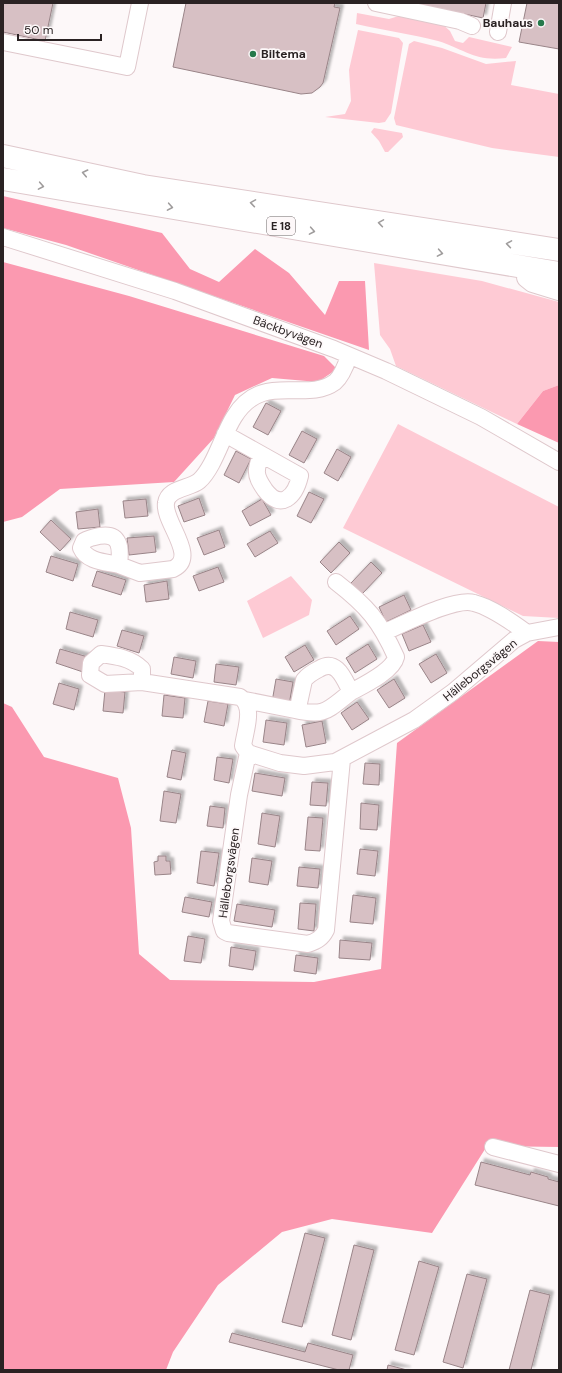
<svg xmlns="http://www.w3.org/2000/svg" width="562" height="1373" viewBox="0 0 562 1373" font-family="'DM Sans',sans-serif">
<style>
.green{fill:#fecad4}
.forest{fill:#fb99b0}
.building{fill:#d7c0c4;stroke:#998488;filter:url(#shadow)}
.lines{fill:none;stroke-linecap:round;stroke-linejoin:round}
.minor-casing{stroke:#dfc8cc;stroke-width:18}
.highway-casing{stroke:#dfc8cc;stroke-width:24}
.minor{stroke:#fff;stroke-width:16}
.highway{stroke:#fff;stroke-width:22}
.oneway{stroke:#9f9c9c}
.poi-dot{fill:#26794b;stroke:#fdf8f9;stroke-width:1.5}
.labels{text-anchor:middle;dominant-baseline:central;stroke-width:3.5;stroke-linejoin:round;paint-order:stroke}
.shield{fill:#fdf8f9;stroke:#696263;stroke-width:1}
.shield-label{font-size:11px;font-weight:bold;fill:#2a2223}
.poi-label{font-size:12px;font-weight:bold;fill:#2a2223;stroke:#fdf8f9;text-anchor:end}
.street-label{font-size:12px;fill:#2a2223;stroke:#fdf8f9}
</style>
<defs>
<filter id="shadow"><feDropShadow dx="3.5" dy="-3.5" stdDeviation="1" flood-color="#0004"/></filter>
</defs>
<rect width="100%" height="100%" fill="#fdf8f9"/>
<path class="green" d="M357 13 389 19 402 15 440 22 450 31 455 41 463 43 469 37 512 47 506 58C475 62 464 49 438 41 411 34 383 30 356 24Z
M358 30 399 38 403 43 391 113 385 122 379 123 325 117 345 114 351 101 349 70Z
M414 41 442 48 486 64 516 61 511 85 559 94V157L492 148 396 125 394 118 409 44Z
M374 128 402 133 403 137 388 152H385L379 141 371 132Z
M374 263 482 281 559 302V385L543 391 517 424 396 366 390 349 380 335Z
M398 424 559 507V618L523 616 343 528Z
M291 576 312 600 309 615 263 638 247 601Z"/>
<path class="forest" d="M3 196 162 233 190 269 219 282 255 249 289 273 325 315 339 281H365L369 350 66 245 3 228Z
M3 262 129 296 324 356 337 369 318 382 272 378 235 395 214 438 174 482 60 489 22 517 3 522Z
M559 385V443L517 424 543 391Z
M538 641 559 642V1147L487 1146 432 1233 332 1219 282 1232 218 1285 173 1352 166 1370H3V703L12 707 44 757 118 778 131 828 139 954 170 980 314 982 381 969 397 743Z"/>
<path class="building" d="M3 3H53L45 41 3 32Z
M186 3H335L334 7 340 8 323 83 320 87 312 93 301 94 173 67Z
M413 3H486L483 18Z
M527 3H559V49L519 42Z
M266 403 281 411 268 435 253 427Z
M302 431 317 439 304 463 289 455Z
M337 449 351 457 338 481 324 473Z
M236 451 251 459 239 483 224 475Z
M309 492 324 499 311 523 297 516Z
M199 498 205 515 184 522 178 506Z
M146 499 148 516 125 518 123 501Z
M262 499 271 515 250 526 242 511Z
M98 509 100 527 78 529 76 512Z
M51 520 71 539 60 551 40 532Z
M219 530 225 547 204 555 197 538Z
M270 531 278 543 255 557 247 544Z
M154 536 156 552 129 555 127 538Z
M339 542 350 553 331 573 320 562Z
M51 556 78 564 73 581 46 572Z
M371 562 382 573 362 594 351 583Z
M218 567 224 582 199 591 193 576Z
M97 571 126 580 121 595 92 586Z
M167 581 169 599 146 602 144 585Z
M404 595 411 610 386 622 379 607Z
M70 612 98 620 93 637 66 629Z
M350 616 359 629 336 645 327 631Z
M423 625 431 642 409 651 402 634Z
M122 630 144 636 139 653 117 646Z
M368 644 377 659 355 673 346 658Z
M305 645 314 660 294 672 285 657Z
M60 649 88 657 83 672 56 663Z
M436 654 447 673 431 683 419 664Z
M174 657 196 661 193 678 171 674Z
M216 664 239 667 236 685 214 682Z
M276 679 293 682 289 705 272 702Z
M394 679 405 698 389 708 377 690Z
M59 683 79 689 74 710 53 704Z
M105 690 125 692 123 713 103 711Z
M164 695 185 698 183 718 162 716Z
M208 701 228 704 224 726 204 722Z
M357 702 369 719 352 730 341 713Z
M266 720 287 723 284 745 263 742Z
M322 721 326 743 306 747 302 725Z
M172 750 186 753 181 780 167 777Z
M217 757 233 759 229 783 214 780Z
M365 763 380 764 379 785 363 784Z
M255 773 285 778 282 796 252 791Z
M312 782 328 783 326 806 310 805Z
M164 791 181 794 176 823 160 821Z
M361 803 379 805 377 830 360 829Z
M210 806 225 808 223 828 207 826Z
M262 813 280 816 275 847 258 844Z
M308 817 323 818 320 851 305 850Z
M360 849 378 851 375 876 357 874Z
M201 851 219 853 214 886 197 883Z
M158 856H166V861H170L171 874 155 875 154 862 158 861Z
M252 858 272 861 268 885 249 882Z
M299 867 320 869 318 888 297 886Z
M353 895 376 898 373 924 350 922Z
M185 897 212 902 209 917 182 912Z
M300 903 316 904 314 931 298 929Z
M237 904 275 910 272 927 234 921Z
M188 936 205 939 201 963 184 961Z
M340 940 372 943 370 960 339 958Z
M231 947 256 951 253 970 229 966Z
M296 955 318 958 316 974 294 971Z
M481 1162 530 1175 531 1172 548 1177V1179L559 1182V1206L475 1185Z
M305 1233 325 1238 302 1327 282 1322Z
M354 1245 374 1250 351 1340 332 1335Z
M419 1261 439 1267 414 1355 395 1350Z
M467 1274 487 1279 463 1368 443 1362Z
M530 1290 550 1295 531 1370H509Z
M232 1333 305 1352 308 1343 353 1355 349 1370H339L229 1342Z
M388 1365 407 1370H387Z"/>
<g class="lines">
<g class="minor-casing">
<path id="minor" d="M376 3 460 21 472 26
M498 32 503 3
M3 42 127 67 140 3
M3 237 175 291 334 349 386 371 481 417 559 462
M225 434 300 476C295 497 281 511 265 490 261 484 256 477 257 470 257 465 260 459 261 455
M119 565C107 562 87 562 81 548L84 541C89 538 94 537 99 536 121 532 121 549 119 565L140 573 173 569C199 557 163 522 166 503 168 488 189 489 199 481 214 468 223 434 234 417 263 370 305 404 335 382 342 376 346 365 349 356
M336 582C367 606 380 621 396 657 393 671 364 685 351 692 344 679 337 658 319 669 313 672 308 675 304 680L299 703 295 710C326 717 327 710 351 692
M385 632C404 624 455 597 474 603 491 607 513 623 527 633
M142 682V669C131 658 116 656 101 654L91 663 90 675 105 684 142 682 240 697C255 706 245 731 243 746L248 753
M245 700 295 710
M342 759 326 930C322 938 317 941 308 944L228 933 224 931 221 921 239 795 248 753 280 763 304 766 335 762 414 720 453 692 514 640 527 633 559 627
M493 1147 559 1164"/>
</g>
<g class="highway-casing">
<path id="highway" d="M3 156 143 186 559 250
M3 179 559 273
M528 277 533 281 559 289"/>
</g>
<use href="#minor" class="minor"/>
<use href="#highway" class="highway"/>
</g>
<defs><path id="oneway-chevron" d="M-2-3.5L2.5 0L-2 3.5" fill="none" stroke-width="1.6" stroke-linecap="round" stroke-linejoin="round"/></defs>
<g class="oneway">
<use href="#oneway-chevron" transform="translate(85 173) rotate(-168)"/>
<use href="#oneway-chevron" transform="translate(41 186) rotate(10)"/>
<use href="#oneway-chevron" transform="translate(253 203) rotate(-171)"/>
<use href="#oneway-chevron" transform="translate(170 207) rotate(10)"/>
<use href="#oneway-chevron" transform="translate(381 223) rotate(-171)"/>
<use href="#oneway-chevron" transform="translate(312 231) rotate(10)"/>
<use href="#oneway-chevron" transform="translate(509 244) rotate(-171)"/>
<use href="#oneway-chevron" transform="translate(440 253) rotate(10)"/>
</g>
<g class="poi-dot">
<circle cx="541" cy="23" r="4"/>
<circle cx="253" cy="54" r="4"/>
</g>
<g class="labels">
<rect class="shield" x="267" y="217" width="28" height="18" rx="3"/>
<g class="shield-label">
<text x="281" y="226">E 18</text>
</g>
<g class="poi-label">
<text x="533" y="23">Bauhaus</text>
<text x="261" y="54" text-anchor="start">Biltema</text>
</g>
<g class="street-label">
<text transform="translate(288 332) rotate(20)">Bäckbyvägen</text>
<text transform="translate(480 670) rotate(-39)">Hälleborgsvägen</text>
<text transform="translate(229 873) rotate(-82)">Hälleborgsvägen</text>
</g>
</g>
<rect width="562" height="1373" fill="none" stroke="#2a2223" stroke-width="8"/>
<path d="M18 34v6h83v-6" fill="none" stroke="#2a2223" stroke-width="2"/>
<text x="24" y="34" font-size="12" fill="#2a2223" stroke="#fdf8f9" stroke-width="3" paint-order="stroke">50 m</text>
</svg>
